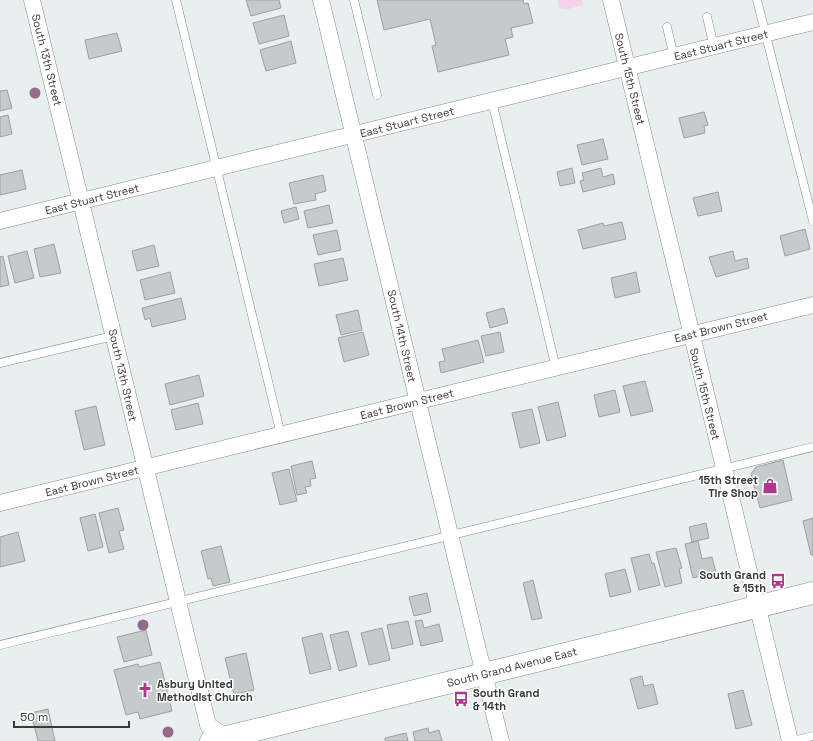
<svg xmlns="http://www.w3.org/2000/svg" width="813" height="741" viewBox="0 0 813 741" font-family="'Space Grotesk',sans-serif">
<style>
.green{fill:#f7d2e9}
.building{fill:#c5cacb;stroke:#9ca0a1}
.lines{fill:none;stroke-linecap:round;stroke-linejoin:round}
.service-casing{stroke:#868a8b;stroke-width:9}
.minor-casing{stroke:#868a8b;stroke-width:17}
.secondary-casing{stroke:#868a8b;stroke-width:23}
.service{stroke:#fff;stroke-width:8}
.minor{stroke:#fff;stroke-width:16}
.secondary{stroke:#fff;stroke-width:22}
.tree{fill:#946b8d}
.labels{text-anchor:middle;dominant-baseline:central;stroke-width:3;stroke-linejoin:round;paint-order:stroke}
.street-label{font-size:11px;fill:#383a3a;stroke:#fff}
.poi-label{font-size:11px;font-weight:bold;fill:#383a3a;stroke:#fff;text-anchor:end}
</style>
<rect width="100%" height="100%" fill="#e9eeee"/>
<path class="green" d="M558 0H582L583 5 568 9 559 8Z"/>
<path class="building" d="M246 0H279L281 8 251 16Z
M377 0H523L524 4 528 3 533 23 511 28 513 37 505 39 509 55 438 72 432 46 436 45 430 19 384 30Z
M284 15 289 36 259 44 253 23Z
M117 33 122 51 89 59 85 40Z
M291 41 296 63 266 71 260 50Z
M7 90 12 108 0 111V91Z
M704 112 708 125 704 126 705 133 684 138 679 118Z
M8 115 12 134 0 137V117Z
M603 139 608 159 582 165 577 145Z
M572 168 575 183 560 186 557 172Z
M601 168 603 177 613 174 615 184 583 192 580 181 584 180 582 173Z
M22 170 26 189 0 195V175Z
M323 175 326 191 315 194 316 200 294 204 289 183Z
M718 192 722 211 698 216 693 198Z
M329 205 333 223 308 228 304 211Z
M296 207 299 219 284 223 281 211Z
M622 222 626 239 583 249 578 230 603 223 604 226Z
M805 229 810 249 785 256 780 236Z
M337 230 341 250 318 255 313 235Z
M54 244 61 273 40 277 34 249Z
M154 245 159 266 137 271 132 251Z
M27 251 34 278 15 283 8 256Z
M733 251 735 261 747 258 749 268 716 277 709 257Z
M3 256 9 285 0 287V257Z
M343 258 348 280 319 286 314 264Z
M170 272 175 293 145 300 140 280Z
M636 272 640 292 615 298 611 278Z
M181 298 186 319 152 327 150 318 145 320 142 308Z
M504 308 508 323 490 328 486 313Z
M358 310 362 330 341 335 336 315Z
M363 332 369 355 344 362 338 338Z
M500 332 504 352 486 356 481 336Z
M478 340 484 362 441 373 439 362 445 361 442 349Z
M199 375 204 396 170 405 165 384Z
M645 381 653 411 631 416 623 386Z
M615 390 620 412 599 417 594 395Z
M558 402 566 436 547 441 538 407Z
M198 403 203 424 176 430 171 410Z
M96 406 105 445 84 450 75 411Z
M532 409 540 443 520 448 512 413Z
M783 460 792 500 760 508 751 474 756 467Z
M312 461 316 478 310 479 311 486 305 487 307 493 297 495 291 466Z
M289 469 297 501 280 505 272 473Z
M118 508 124 530 119 531 124 549 109 553 99 513Z
M95 514 103 547 88 551 80 518Z
M813 518V555H811L803 521Z
M706 523 709 538 692 542 689 527Z
M18 532 25 561 0 567V537Z
M698 541 702 559 712 557 716 573 693 578 685 544Z
M221 546 230 582 213 586 211 578 208 579 201 551Z
M676 548 682 568 679 569 682 583 665 587 656 552Z
M649 554 652 564 654 563 660 585 639 590 631 558Z
M625 569 631 592 610 597 605 574Z
M533 580 542 618 532 620 523 583Z
M427 593 431 612 414 616 409 597Z
M422 620 424 628 439 624 443 641 421 646 415 621Z
M408 621 413 644 392 649 387 625Z
M382 628 390 660 369 665 361 633Z
M146 630 152 655 124 662 117 637Z
M348 631 357 666 339 671 330 635Z
M322 633 331 669 310 674 302 638Z
M246 653 254 690 234 694 225 658Z
M160 662 172 711 140 719 138 712 126 715 114 670 138 664 139 667Z
M642 676 644 686 653 684 658 704 638 709 630 679Z
M743 690 752 725 736 729 728 694Z
M48 709 55 741H38L31 713Z
M428 728 429 733 439 730 442 741H415L413 732Z
M406 733 408 741H385V738Z"/>
<g class="lines">
<g class="service-casing">
<path id="service" d="M176 0 281 435
M354 0 377 95
M757 0 813 221
M707 17 714 47
M667 27 674 57
M492 101 556 368
M0 363 113 336
M0 645 813 447
M793 741 813 736"/>
</g>
<g class="minor-casing">
<path id="minor" d="M32 0 208 725 226 737 227 741
M321 0 477 646 501 741
M611 0 790 741
M0 221 813 22
M0 503 813 305"/>
</g>
<g class="secondary-casing">
<path id="secondary" d="M211 741 813 593"/>
</g>
<use href="#service" class="service"/>
<use href="#minor" class="minor"/>
<use href="#secondary" class="secondary"/>
</g>
<g class="tree">
<circle cx="35" cy="93" r="5.5"/>
<circle cx="143" cy="625" r="5.5"/>
<circle cx="168" cy="732" r="5.5"/>
</g>
<defs>
<g id="shop-bare" transform="scale(1.2)"><path d="M-5-2.5h2.3a2.7 3.5 0 0 1 5.4 0H5L5.5 6h-11ZM-1.5-2.5h3a1.5 2.3 0 0 0-3 0Z" fill="#ad378f" stroke="#fff" stroke-width="2.5" paint-order="stroke"/></g>
<g id="bus-bare" transform="scale(1.2)"><path d="M-5-6H5V4H4V6H2V4H-2V6H-4V4H-5ZM-3.5-4V0h7V-4ZM-3.5 1.2v1.5H-2V1.2ZM2 1.2v1.5H3.5V1.2Z" fill="#ad378f" stroke="#fff" stroke-width="2.5" paint-order="stroke"/></g>
<g id="church-bare" transform="scale(1.2)"><path d="M-1.2-6h2.4v3.5h3.3v2.4h-3.3V6h-2.4V-.1h-3.3v-2.4h3.3Z" fill="#ad378f" stroke="#fff" stroke-width="2.5" paint-order="stroke"/></g>
</defs>
<g fill-rule="evenodd">
<use href="#shop-bare" x="770" y="486"/>
<use href="#bus-bare" x="778" y="581"/>
<use href="#church-bare" x="145" y="690"/>
<use href="#bus-bare" x="461" y="699"/>
</g>
<g class="labels">
<g class="street-label">
<text transform="translate(721 45) rotate(-14)">East Stuart Street</text>
<text transform="translate(47 60) rotate(76)">South 13th Street</text>
<text transform="translate(630 79) rotate(76)">South 15th Street</text>
<text transform="translate(407 122) rotate(-14)">East Stuart Street</text>
<text transform="translate(92 199) rotate(-14)">East Stuart Street</text>
<text transform="translate(721 327) rotate(-14)">East Brown Street</text>
<text transform="translate(402 336) rotate(77)">South 14th Street</text>
<text transform="translate(123 375) rotate(77)">South 13th Street</text>
<text transform="translate(705 394) rotate(76)">South 15th Street</text>
<text transform="translate(407 404) rotate(-14)">East Brown Street</text>
<text transform="translate(92 481) rotate(-14)">East Brown Street</text>
<text transform="translate(512 667) rotate(-14)">South Grand Avenue East</text>
</g>
<g class="poi-label">
<text x="758" y="480">15th Street<tspan x="758" dy="13">Tire Shop</tspan></text>
<text x="766" y="575">South Grand<tspan x="766" dy="13">&amp; 15th</tspan></text>
<text x="157" y="684" text-anchor="start">Asbury United<tspan x="157" dy="13">Methodist Church</tspan></text>
<text x="473" y="693" text-anchor="start">South Grand<tspan x="473" dy="13">&amp; 14th</tspan></text>
</g>
</g>
<path d="M14 721v6h115v-6" fill="none" stroke="#383a3a" stroke-width="2"/>
<text x="20" y="721" font-size="12" fill="#383a3a" stroke="#ffffff" stroke-width="3" paint-order="stroke">50 m</text>
</svg>
